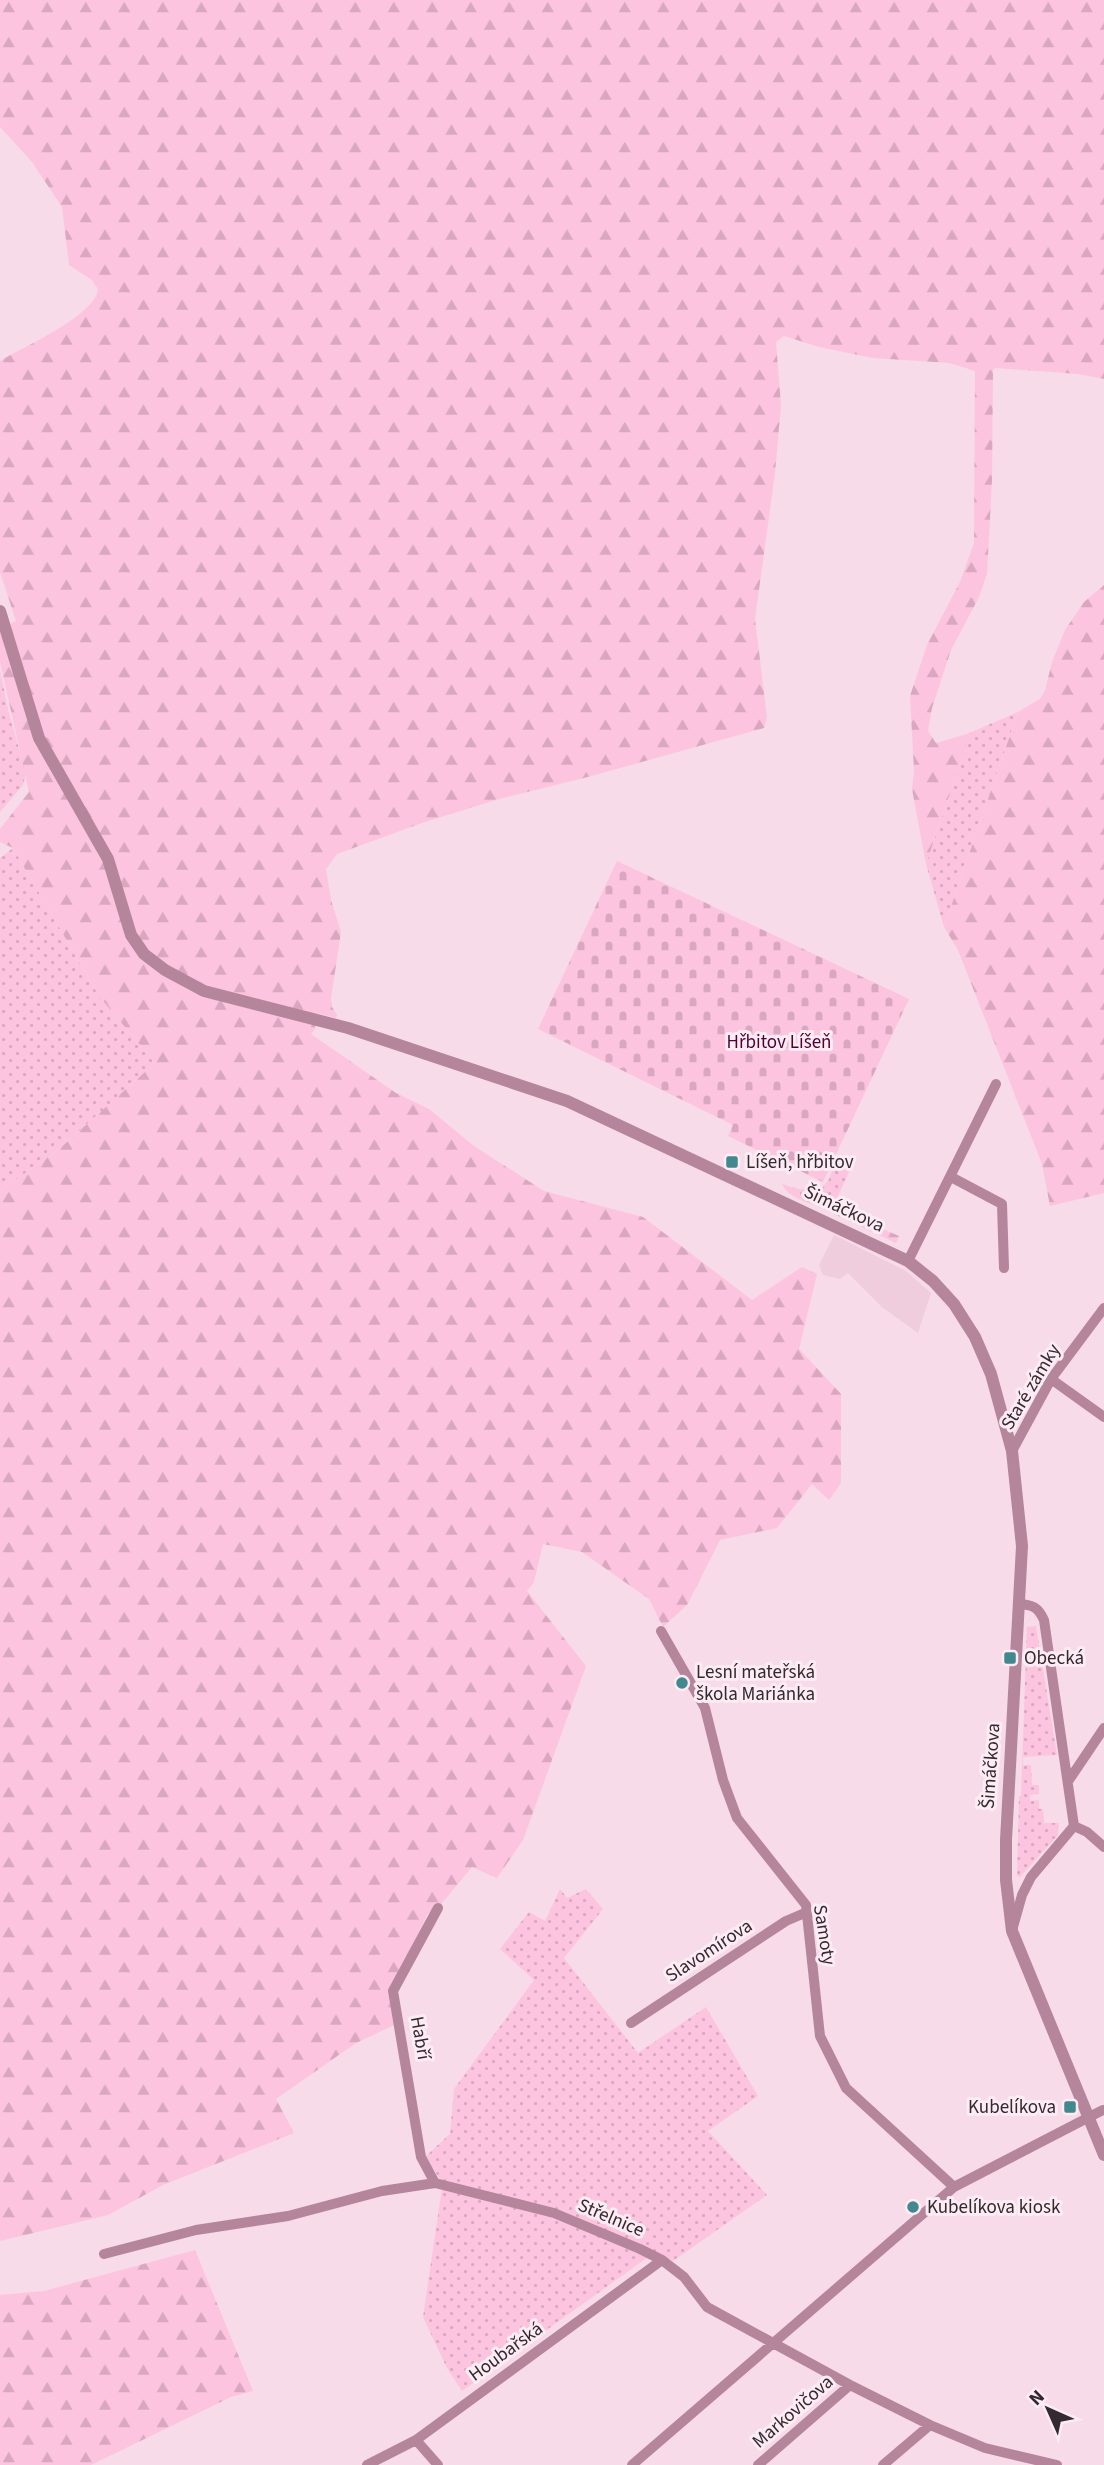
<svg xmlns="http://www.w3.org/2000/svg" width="1104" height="2465" viewBox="0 0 1104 2465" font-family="'Source Sans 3',sans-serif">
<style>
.built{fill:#f0cddc}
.grass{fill:url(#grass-dots)}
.forest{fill:url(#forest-firs)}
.cemetery{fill:url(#cemetery-stones)}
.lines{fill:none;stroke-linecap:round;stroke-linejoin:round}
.minor{stroke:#b5859c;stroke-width:10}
.tertiary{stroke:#b5859c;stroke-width:12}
.poi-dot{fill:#41888f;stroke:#fdecf4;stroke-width:2.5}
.labels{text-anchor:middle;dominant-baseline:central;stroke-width:6;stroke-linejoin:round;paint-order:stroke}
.park-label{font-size:19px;fill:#510034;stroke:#fdecf4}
.poi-label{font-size:19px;fill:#33292e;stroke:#fdecf4;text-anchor:start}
.street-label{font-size:19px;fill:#33292e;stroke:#fdecf4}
</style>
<defs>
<pattern id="grass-dots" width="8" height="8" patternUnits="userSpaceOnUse" patternTransform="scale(1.75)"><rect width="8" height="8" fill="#fdc4df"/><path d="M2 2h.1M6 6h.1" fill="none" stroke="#d9a8c0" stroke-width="1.8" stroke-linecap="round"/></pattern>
<pattern id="forest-firs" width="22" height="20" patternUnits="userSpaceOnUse" patternTransform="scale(1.75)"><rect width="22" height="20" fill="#fdc4df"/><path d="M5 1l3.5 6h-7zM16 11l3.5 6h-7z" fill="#d9a8c0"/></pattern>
<pattern id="cemetery-stones" width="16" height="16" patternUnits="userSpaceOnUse" patternTransform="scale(1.75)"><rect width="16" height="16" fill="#fdc4df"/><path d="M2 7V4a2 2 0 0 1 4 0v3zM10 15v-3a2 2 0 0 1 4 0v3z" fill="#d9a8c0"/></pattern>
</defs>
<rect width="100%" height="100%" fill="#f7dbe8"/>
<path class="built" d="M834 1235 906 1271 931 1293 918 1333 882 1307 848 1273 840 1279 823 1275 819 1265Z"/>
<path class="grass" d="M0 670 8 709 26 774 23 785 0 812Z
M1018 712 944 927 926 864 967 743V734Z
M13 848 99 996 155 1063 58 1150 0 1191V858Z
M838 1156 853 1163 834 1205 819 1201 817 1206C804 1201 788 1197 782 1184 795 1188 807 1192 820 1191L829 1179Z
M1036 1626 1057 1755 1023 1757V1765H1031L1032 1785H1039V1794L1030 1795V1801L1039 1800V1809H1043L1044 1823H1059L1058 1835 1020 1877 1017 1876 1019 1796H1021L1027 1627Z
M560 1889 567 1898 586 1889 603 1909 564 1958 638 2053 706 2007 758 2096 708 2131 767 2195 673 2261 655 2252 462 2391 447 2368 423 2317 442 2188 440 2180 426 2156 450 2134 454 2089 534 1980 500 1949 529 1912 545 1921Z"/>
<path class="forest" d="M0 0H1104V379L1078 374 995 368 993 370 992 481 987 574 979 597 951 650 932 708 928 731 936 743 967 734V743L926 864 912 789 914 771 910 696 927 645 960 582 974 543 975 371 950 363 873 358 819 347 784 336 776 342 781 405 775 473 755 619 767 717 764 728 584 778 499 799 422 823 337 854 326 869 331 900 341 932 331 998 332 1007 337 1015 336 1018 317 1013 315 1029 311 1034 396 1093 429 1109 474 1146 544 1191 643 1217 752 1300 802 1267 817 1274 799 1349 841 1394V1483L829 1500 812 1484 777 1528 720 1540 687 1605 663 1627 649 1599 582 1552 543 1544 534 1582 527 1591 586 1666 523 1840 497 1878 472 1867 442 1903 427 1915 409 1956 388 1991 394 2025 356 2043 276 2099 294 2133 163 2185 108 2215 0 2241V1191L58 1150 155 1063 99 996 13 848 0 842V829L29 792 0 662V628L16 621 0 572V361C23 347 95 316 98 289L92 280 69 265 62 207 32 162 0 127Z
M1104 585V1193L1050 1206 1042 1164 958 950 944 927 1018 712 1040 699 1045 690 1052 662 1065 630 1084 602Z
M819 1201 899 1236 896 1243 817 1206Z
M195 2250 253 2391 231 2397 91 2465H0V2295L44 2291Z"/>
<path class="cemetery" d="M617 861 909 999 823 1182 728 1136 733 1125 538 1029Z"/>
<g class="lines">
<path class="minor" d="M951 1177 1002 1204 1004 1268
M908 1261 996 1084
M1051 1379 1104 1417
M1012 1451 1051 1379 1104 1308
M661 1631 705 1708 723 1780 737 1818 806 1905 820 2036 846 2088 954 2187
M1069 1780 1104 1728
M1074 1826 1087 1832 1104 1847
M1013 1927 1022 1895 1031 1877 1074 1826 1044 1620C1038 1607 1033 1605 1019 1604
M631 2023 786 1921 807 1912
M435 2183 421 2157 393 1991 438 1908
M104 2254 196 2230 288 2216 382 2191 435 2183 554 2213 640 2249 662 2260 684 2277 707 2307 850 2385 930 2425 985 2448 1057 2465
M416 2440 438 2465
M367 2465 416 2440 662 2260
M632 2465 954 2187 1103 2110
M758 2465 850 2385
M883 2465 930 2425"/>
<path class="tertiary" d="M0 611 39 738 108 859 131 935 144 954 165 970 204 991 348 1028 567 1101 908 1261 933 1281 954 1304 975 1337 991 1374 1012 1451 1022 1546 1006 1840V1880L1012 1931 1104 2155"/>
</g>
<g class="poi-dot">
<rect x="725" y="1155" width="14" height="14" rx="3.5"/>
<rect x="1003" y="1651" width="14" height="14" rx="3.5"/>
<circle cx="682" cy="1683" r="7"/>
<rect x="1063" y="2100" width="14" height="14" rx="3.5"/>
<circle cx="913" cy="2207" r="7"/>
</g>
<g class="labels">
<g class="park-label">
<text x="779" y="1042">Hřbitov Líšeň</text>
</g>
<g class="poi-label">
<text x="746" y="1162">Líšeň, hřbitov</text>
<text x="1024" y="1658">Obecká</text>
<text x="696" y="1672">Lesní mateřská<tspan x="696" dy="22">škola Mariánka</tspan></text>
<text x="1056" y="2107" text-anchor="end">Kubelíkova</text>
<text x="927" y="2207">Kubelíkova kiosk</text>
</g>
<g class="street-label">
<text transform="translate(844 1209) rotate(25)">Šimáčkova</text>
<text transform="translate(1031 1387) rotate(-59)">Staré zámky</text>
<text transform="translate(991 1766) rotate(-86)">Šimáčkova</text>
<text transform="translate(824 1935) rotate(81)">Samoty</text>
<text transform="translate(709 1951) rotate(-33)">Slavomírova</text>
<text transform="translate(420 2038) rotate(80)">Habří</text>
<text transform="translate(611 2218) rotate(23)">Střelnice</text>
<text transform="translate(506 2352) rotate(-36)">Houbařská</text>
<text transform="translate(793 2412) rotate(-41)">Markovičova</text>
</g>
</g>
<g transform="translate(1048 2409) rotate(315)" stroke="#fdecf4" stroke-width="5" paint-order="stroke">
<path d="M0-5L12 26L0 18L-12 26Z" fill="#33292e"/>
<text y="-10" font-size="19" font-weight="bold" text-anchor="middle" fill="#33292e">N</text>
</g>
</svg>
